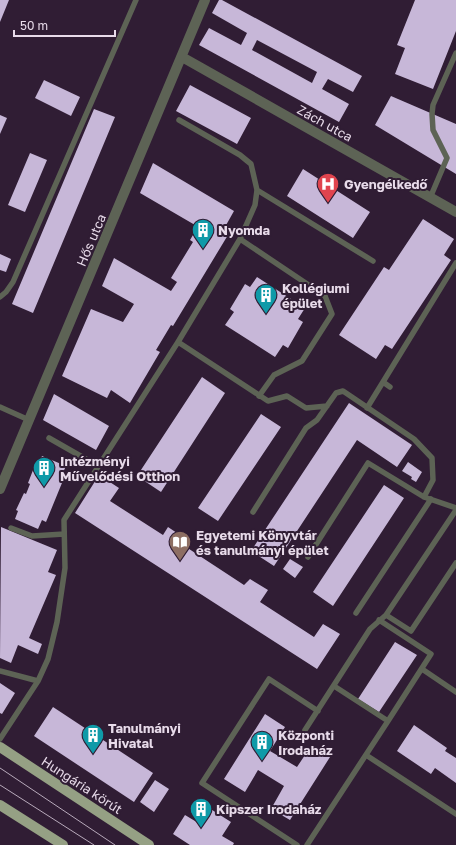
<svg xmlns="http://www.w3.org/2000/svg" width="456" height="845" viewBox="0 0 456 845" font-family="'Golos Text',sans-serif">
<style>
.building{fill:#c7b7d8;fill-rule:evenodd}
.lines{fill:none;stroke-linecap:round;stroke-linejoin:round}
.service{stroke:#5d6355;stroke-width:5.5}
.minor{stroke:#5d6355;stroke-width:10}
.primary{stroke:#95a084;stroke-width:10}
.tram{stroke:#b8aabb;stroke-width:1}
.labels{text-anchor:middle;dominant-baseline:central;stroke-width:4;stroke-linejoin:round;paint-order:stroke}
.street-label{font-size:13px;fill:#e8dbea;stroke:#301d34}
.poi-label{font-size:13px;font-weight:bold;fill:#e8dbea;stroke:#301d34;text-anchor:start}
</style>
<rect width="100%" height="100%" fill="#301d34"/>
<path class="building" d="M0 0H9L0 22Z
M219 0H222L362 76 353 92 328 79 322 89 349 104 339 122 199 45 209 28 241 45 247 33 212 13ZM257 40 317 72 312 83 252 50Z
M415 0H456V31L433 89 395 74 405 48 397 45Z
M44 80 80 97 71 116 35 98Z
M190 85 251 118 237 144 176 111Z
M391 96 456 124V174L375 125Z
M94 109 115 117 33 313 12 304Z
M0 115 7 118 0 134Z
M30 153 47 160 25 212 8 205Z
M153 163 234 211 225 227 231 230 173 326 171 325 156 350 160 352 130 403 111 390 107 398 62 376 91 309 123 322 134 304 102 286 114 258 171 291 177 282 171 278 193 242 190 240 193 235 203 240 207 232 140 193Z
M303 169 370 212 353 238 287 196Z
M423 219 454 239 444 255 451 260 392 349 385 345 376 359 339 335 384 267 389 270Z
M0 254 11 259 6 272 0 270Z
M257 277 305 308 298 319 303 322 288 348 283 345 275 357 225 325 234 312 230 309 245 284 250 287Z
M202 377 225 393 161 492 137 476Z
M54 394 109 426 96 450 43 420Z
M349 403 412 445 397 467 357 440 274 566 251 551Z
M261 414 281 427 218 521 198 508Z
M42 456 66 466 61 477 64 478 46 522 42 520 38 529 15 519 18 511 16 510 24 493 26 494 30 484 28 483 35 465 38 466Z
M408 462 422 472 416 482 411 479 412 477 402 471Z
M99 475 119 488 110 501 163 535 168 527 186 539 183 545 244 585 250 579 268 590 260 602 314 637 323 624 340 634 317 669 75 513Z
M384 485 404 498 333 606 313 592Z
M1 527 57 550 48 572 56 575 29 638 42 644 38 654 18 645 11 663 0 658Z
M290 559 303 567 295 578 283 569Z
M395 642 417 655 379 712 358 699Z
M0 683 15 693 2 714 0 713Z
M53 707 153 773 134 802 34 736Z
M265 714 285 727 270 751 297 767 311 746 330 757 290 820 271 809 284 786 258 770 245 792 224 779Z
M414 725 447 748 445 751 456 758V783L435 768 431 774 397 751Z
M155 780 169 789 154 812 140 802Z
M209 808 231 822 222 836 234 843 233 845H190L173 834 185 815 200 824Z"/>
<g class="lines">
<path class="service" d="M257 190 373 261
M430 198 447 158 433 130 432 114 433 105 456 53
M240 239 325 296 332 314 302 361 274 375 259 396
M0 297 6 292 13 282 136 0
M178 342 240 239 255 205 257 190 251 164 240 155 179 120
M383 382 390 387
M0 407 29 420
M367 408 456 263
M49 438 98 466
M253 512 306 428 317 420 336 393 343 391 414 439 432 458 433 480 424 497
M11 528 32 536 64 534
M308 557 368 463 424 497 456 508
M356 613 431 499
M386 615 411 631 456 563
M422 669 456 692
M0 671 38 681
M334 686 388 721 431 654 379 620
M305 730 370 629 386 615 456 510
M0 739 38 681 48 659 57 622 65 568 64 520 178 342 268 401 287 396 306 408 327 406
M366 755 456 814
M297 845 202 783 269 679 318 711
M307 845 388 721"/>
<path class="minor" d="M182 57 456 212
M0 489 205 0"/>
<path class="primary" d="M0 747 149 845
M0 805 63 845"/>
<path class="tram" d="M0 768 115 845
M0 785 94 845"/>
</g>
<defs>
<g id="hospital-pin" transform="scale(1.15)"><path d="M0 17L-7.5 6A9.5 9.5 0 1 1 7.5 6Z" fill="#e0444e" stroke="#301d34"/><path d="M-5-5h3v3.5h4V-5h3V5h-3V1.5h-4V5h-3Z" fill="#fff"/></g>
<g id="building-pin" transform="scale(1.15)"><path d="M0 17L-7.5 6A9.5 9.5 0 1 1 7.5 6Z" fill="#0f9aa8" stroke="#301d34"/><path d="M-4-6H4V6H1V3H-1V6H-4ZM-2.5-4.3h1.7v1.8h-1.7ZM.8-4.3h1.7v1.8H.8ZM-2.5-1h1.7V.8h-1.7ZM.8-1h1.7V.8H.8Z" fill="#fff"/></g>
<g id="library-pin" transform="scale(1.15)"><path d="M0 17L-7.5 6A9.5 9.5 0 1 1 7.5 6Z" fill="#8d6e63" stroke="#301d34"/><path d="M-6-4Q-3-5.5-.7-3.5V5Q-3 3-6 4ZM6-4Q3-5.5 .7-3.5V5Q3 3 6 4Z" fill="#fff"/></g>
</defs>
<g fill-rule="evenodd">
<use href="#hospital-pin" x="328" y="184"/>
<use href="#building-pin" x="203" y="230"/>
<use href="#building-pin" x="266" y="295"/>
<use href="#building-pin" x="44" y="468"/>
<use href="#library-pin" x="180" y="542"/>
<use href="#building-pin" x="93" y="735"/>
<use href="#building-pin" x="262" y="742"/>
<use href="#building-pin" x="201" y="809"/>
</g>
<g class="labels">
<g class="street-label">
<text transform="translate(325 123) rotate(29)">Zách utca</text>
<text transform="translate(91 240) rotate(-67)">Hős utca</text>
<text transform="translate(82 785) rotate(33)">Hungária körút</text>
</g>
<g class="poi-label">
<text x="344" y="184">Gyengélkedő</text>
<text x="218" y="230">Nyomda</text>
<text x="282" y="288">Kollégiumi<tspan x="282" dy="15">épület</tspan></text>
<text x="60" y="461">Intézményi<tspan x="60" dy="15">Művelődési Otthon</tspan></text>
<text x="196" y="535">Egyetemi Könyvtár<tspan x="196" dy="15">és tanulmányi épület</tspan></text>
<text x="108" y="728">Tanulmányi<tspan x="108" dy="15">Hivatal</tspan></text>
<text x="278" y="735">Központi<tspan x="278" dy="15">Irodaház</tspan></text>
<text x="216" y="809">Kipszer Irodaház</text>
</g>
</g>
<path d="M14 30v6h101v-6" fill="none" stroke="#e8dbea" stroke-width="2"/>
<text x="20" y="30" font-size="12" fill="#e8dbea" stroke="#301d34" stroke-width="3" paint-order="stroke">50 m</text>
</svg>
